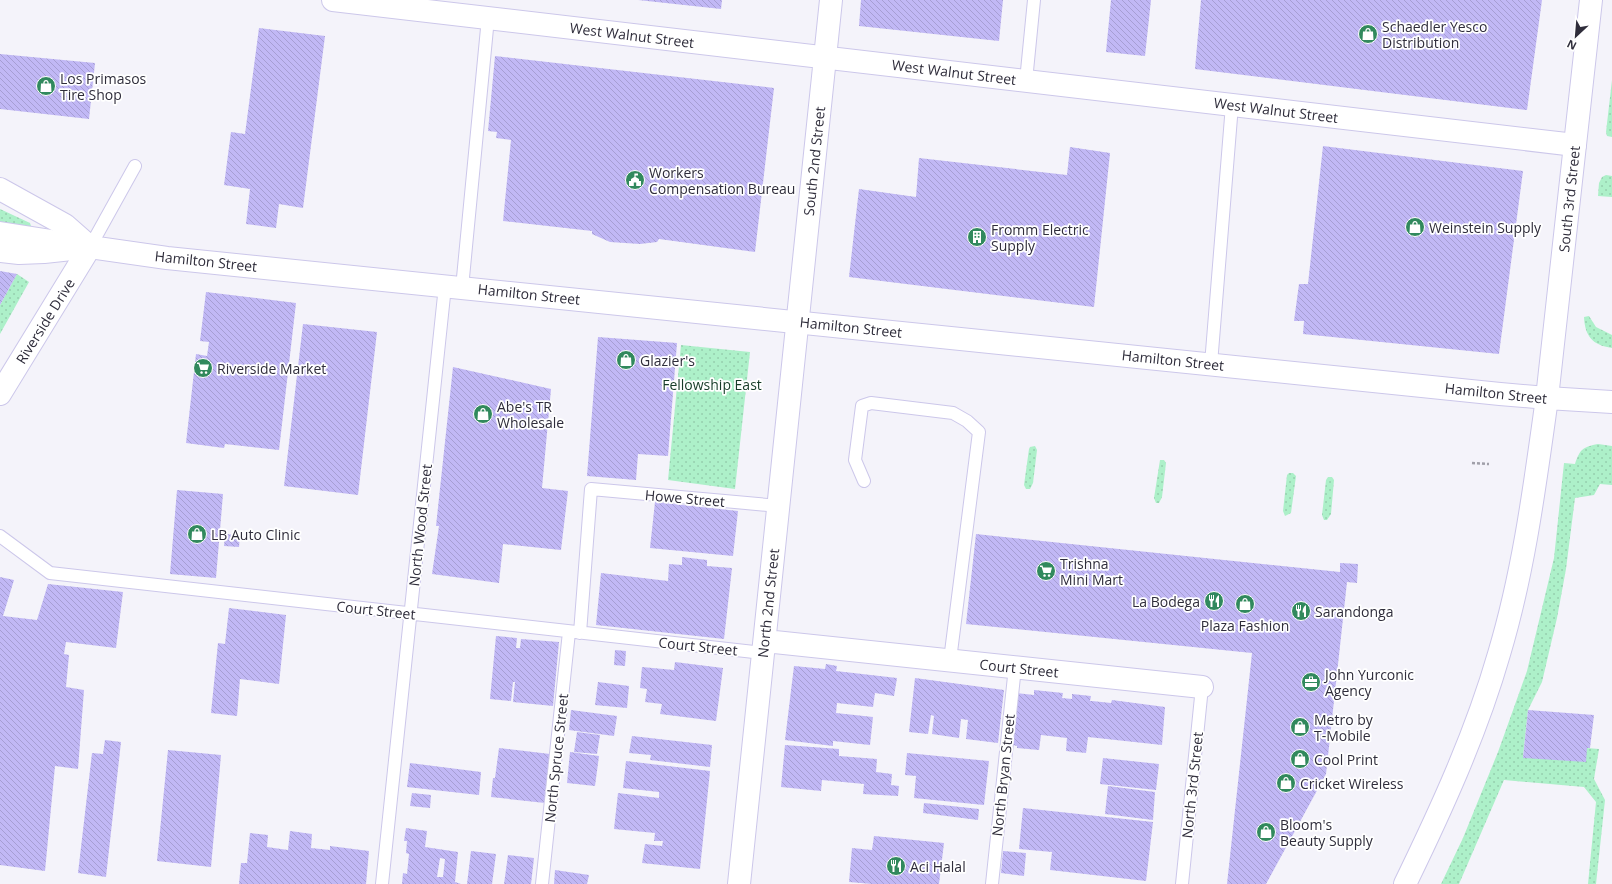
<svg xmlns="http://www.w3.org/2000/svg" width="1612" height="884" viewBox="0 0 1612 884" font-family="'Open Sans',sans-serif">
<style>
.green{fill:url(#green-dots)}
.building{fill:url(#building-back-hatch);fill-rule:evenodd}
.lines{fill:none;stroke-linecap:round;stroke-linejoin:round}
.lane-casing{stroke:#ccc7ea;stroke-width:14}
.street-casing{stroke:#ccc7ea;stroke-width:24}
.secondary-casing{stroke:#ccc7ea;stroke-width:24}
.primary-casing{stroke:#ccc7ea;stroke-width:24}
.path{stroke:#a09fa9;stroke-width:2.5;stroke-dasharray:3 2;stroke-linecap:butt}
.lane{stroke:#fff;stroke-width:12}
.street{stroke:#fff;stroke-width:22}
.secondary{stroke:#fff;stroke-width:22}
.primary{stroke:#fff;stroke-width:22}
.labels{text-anchor:middle;dominant-baseline:central;stroke-width:3.5;stroke-linejoin:round;paint-order:stroke}
.poi-label{font-size:14px;fill:#2f2d3b;stroke:#fff;text-anchor:start}
.street-label{font-size:14px;fill:#2f2d3b;stroke:#fff}
.park-label{font-size:14px;fill:#163b27;stroke:#fff}
</style>
<defs>
<pattern id="green-dots" width="8" height="8" patternUnits="userSpaceOnUse"><rect width="8" height="8" fill="#adf0c9"/><path d="M2 2h.1M6 6h.1" fill="none" stroke="#95ceae" stroke-width="1.8" stroke-linecap="round"/></pattern>
<pattern id="building-back-hatch" width="6" height="6" patternUnits="userSpaceOnUse"><rect width="6" height="6" fill="#c1b8f5"/><path d="M-1 5l2 2M0 0l6 6M5-1l2 2" fill="none" stroke="#a69ed3"/></pattern>
</defs>
<rect width="100%" height="100%" fill="#f4f3fa"/>
<path class="green" d="M1612 80V137L1607 136 1606 132Z
M1606 175 1612 176V197L1598 196 1599 183 1602 177Z
M0 209 30 223 32 229 0 224Z
M17 274 29 282 0 334V305Z
M1589 316 1596 327 1612 335V348C1592 345 1585 336 1584 317Z
M681 345 750 352 735 489 668 480Z
M1598 444 1612 446V485L1600 484 1594 495 1575 498 1566 569 1557 618 1542 682 1528 710 1523 757 1587 748 1599 749 1594 779 1605 800 1596 884H1588L1596 802 1584 787 1504 780 1459 884H1441L1463 838 1498 752 1527 671 1554 558 1564 463 1575 464C1580 449 1583 447 1598 444Z
M1035 446 1037 450 1033 483 1030 489H1026L1024 485 1029 449 1030 447Z
M1160 460H1164L1166 463 1162 497 1159 503H1156L1154 498Z
M1289 473H1293L1296 476 1291 513 1285 516 1283 511 1287 475Z
M1328 477H1332L1334 480 1331 514 1327 520H1324L1322 515 1326 480Z"/>
<path class="building" d="M638 0H722L721 9Z
M861 0H1003L999 41 859 26Z
M1111 0H1151L1145 56 1106 52Z
M1201 0H1542L1527 110 1195 69Z
M259 28 325 36 303 208 279 204 276 228 246 224 250 189 224 185 231 132 245 134Z
M0 54 95 63 89 119 0 109Z
M495 56 774 88 755 252 659 239 657 242 640 244 610 242 592 234V231L503 221 511 140 496 138 497 132 488 131Z
M1323 146 1523 171 1499 354 1303 334 1304 321H1294L1299 284H1308Z
M1070 147 1110 153 1094 307 849 277 859 189 916 197 919 158 1067 175Z
M0 271 17 274 0 305Z
M206 292 296 303 279 450 225 444 224 448 186 443 196 354 207 356 209 342 200 341Z
M303 324 377 332 358 495 284 486Z
M598 337 677 343 668 456 638 454 636 480 587 476Z
M453 367 551 389 542 488 568 491 561 550 503 544 499 583 432 574 439 526H436Z
M177 490 223 494 216 578 170 574Z
M655 502 738 511 733 556 650 548Z
M225 534 240 535 239 547 224 546Z
M976 534 1340 572V563L1358 564 1357 583 1347 582 1326 774 1266 884H1227L1252 653 966 624Z
M682 557 707 560V566L732 568 724 639 596 625 601 573 668 581 669 564 682 565Z
M0 577 14 580 3 616 37 620 48 584 123 592 116 648 66 642 64 654 69 655 66 687 84 690 78 769 55 766 45 871 0 865Z
M229 608 286 615 279 684 240 679 237 716 211 713 218 643 225 644Z
M496 636 517 638 516 648H520L521 639 559 642 553 706 513 702 515 682H513L511 701 490 699Z
M615 650 626 651 625 666 614 665Z
M675 662 723 668 716 721 660 714 662 704 645 702 647 689 640 688 642 667 674 670Z
M826 664 837 666 836 671 897 678 894 696 875 693 873 707 837 703 836 713 873 717 870 745 833 741V746L785 740 794 666 825 669Z
M915 678 1004 690 998 743 966 739 968 720 961 719 959 738 932 734 934 716 931 715 928 734 909 732Z
M598 682 629 686 627 708 595 705Z
M1034 690 1063 693 1062 698 1072 699V694L1091 696 1090 701H1092L1111 703 1112 700 1165 707 1162 745 1088 737 1086 753 1066 751 1067 738 1041 735 1039 750 1017 748V746L1009 744 1015 693 1034 695Z
M571 710 617 716 614 736 569 730Z
M1528 710 1594 715 1590 748H1587L1586 762 1523 758Z
M577 732 600 735 597 754 574 752Z
M632 736 712 745 710 767 650 760 651 755 629 753Z
M105 740 121 742 106 877 78 873 92 753 103 754Z
M785 745 839 749V756L877 759 876 772 892 774 891 785 899 786 898 796 863 794 864 784 822 780 821 791 781 787Z
M499 748 550 754 545 803 491 797 493 778H495Z
M168 750 221 755 211 867 157 861Z
M570 752 599 756 595 786 567 783Z
M907 753 989 761 984 805 914 798 916 776 905 775Z
M1103 758 1159 764 1156 790 1100 784Z
M626 761 710 771 700 869 642 863 645 844 662 846 663 841H654L655 833 614 829 618 793 659 798V792L623 788Z
M410 763 481 772 479 795 407 787Z
M1108 786 1155 792 1153 820 1105 814Z
M412 793 431 795 430 808 410 806Z
M924 803 979 809 978 820 923 813Z
M1023 808 1153 822 1146 881 1050 870 1052 852 1019 849Z
M406 828 427 831 425 847 458 852 455 882 461 884H402L403 873 407 874 409 854 406 853 407 841H404ZM440 858 445 859 443 877H437Z
M290 831 312 834 311 848 330 850V846L369 851 366 884H239L241 863H247L250 833 268 835 267 847 288 850Z
M874 836 944 843 939 884H872L849 882 852 848 872 850Z
M471 851 496 854 492 884H467Z
M1003 851 1026 853 1024 876 1001 873Z
M508 855 534 858 531 884H504Z
M555 870 589 875 587 884H554Z"/>
<g class="lines">
<g class="lane-casing">
<path id="lane" d="M1026 81 1034 0
M90 247 135 166
M462 288 488 18
M1211 364 1232 105
M864 481 855 460 862 406 871 403 953 413 967 421 979 432 950 660
M0 536 50 573 763 653
M580 633 591 489 779 506
M382 884 445 286
M542 884 569 632
M992 884 1015 667
M1182 884 1202 687"/>
</g>
<g class="street-casing">
<path id="street" d="M333 0 1575 145
M765 641 1202 687
M739 884 831 0"/>
</g>
<g class="secondary-casing">
<path id="secondary" d="M0 233 90 247 0 394
M1547 398 1591 0"/>
</g>
<g class="primary-casing">
<path id="primary" d="M0 189 65 225 90 247
M0 251 19 253 44 252 90 247 167 258 1500 394 1547 398 1612 402
M1405 884C1441 810 1476 734 1499 654 1524 571 1535 484 1547 398"/>
</g>
<path class="path" d="M1472 463 1489 464"/>
<use href="#lane" class="lane"/>
<use href="#street" class="street"/>
<use href="#secondary" class="secondary"/>
<use href="#primary" class="primary"/>
</g>
<defs>
<g id="shop-disc" transform="scale(1)"><circle r="9.5" fill="#31895d" stroke="#fff"/><path d="M-5-2.5h2.3a2.7 3.5 0 0 1 5.4 0H5L5.5 6h-11ZM-1.5-2.5h3a1.5 2.3 0 0 0-3 0Z" fill="#fff"/></g>
<g id="civic-disc" transform="scale(1)"><circle r="9.5" fill="#31895d" stroke="#fff"/><path d="M-.6-6.5H3V-4.5H.6V-3L4-1V1h2V6H-6V1h2V-1L-.6-3ZM-1.2 2.5V6h2.4V2.5Z" fill="#fff"/></g>
<g id="building-disc" transform="scale(1)"><circle r="9.5" fill="#31895d" stroke="#fff"/><path d="M-4-6H4V6H1V3H-1V6H-4ZM-2.5-4.3h1.7v1.8h-1.7ZM.8-4.3h1.7v1.8H.8ZM-2.5-1h1.7V.8h-1.7ZM.8-1h1.7V.8H.8Z" fill="#fff"/></g>
<g id="supermarket-disc" transform="scale(1)"><circle r="9.5" fill="#31895d" stroke="#fff"/><path d="M-6-5.5h2.5l.6 2H6L4.5 2H-2.5L-4.4-4H-6ZM-1.5 3.2a1.3 1.3 0 1 0 .1 0ZM3 3.2a1.3 1.3 0 1 0 .1 0Z" fill="#fff"/></g>
<g id="restaurant-disc" transform="scale(1)"><circle r="9.5" fill="#31895d" stroke="#fff"/><path d="M-5-6h1v4h1v-4h1v4h1v-4h1v5L-1.5 .5V6h-2V.5L-5-1ZM5-6V6H3V1.5H1.5Q1.5-4 5-6Z" fill="#fff"/></g>
<g id="office-disc" transform="scale(1)"><circle r="9.5" fill="#31895d" stroke="#fff"/><path d="M-6-3h4V-5.5h4V-3h4V5H-6ZM-1-4.5V-3h2v-1.5ZM-6 0V1H6V0Z" fill="#fff"/></g>
</defs>
<g fill-rule="evenodd">
<use href="#shop-disc" x="1368" y="34"/>
<use href="#shop-disc" x="46" y="86"/>
<use href="#civic-disc" x="635" y="180"/>
<use href="#shop-disc" x="1415" y="227"/>
<use href="#building-disc" x="977" y="237"/>
<use href="#shop-disc" x="626" y="360"/>
<use href="#supermarket-disc" x="203" y="368"/>
<use href="#shop-disc" x="483" y="414"/>
<use href="#shop-disc" x="197" y="534"/>
<use href="#supermarket-disc" x="1046" y="571"/>
<use href="#restaurant-disc" x="1214" y="601"/>
<use href="#shop-disc" x="1245" y="604"/>
<use href="#restaurant-disc" x="1301" y="611"/>
<use href="#office-disc" x="1311" y="682"/>
<use href="#shop-disc" x="1300" y="727"/>
<use href="#shop-disc" x="1300" y="759"/>
<use href="#shop-disc" x="1286" y="783"/>
<use href="#shop-disc" x="1266" y="832"/>
<use href="#restaurant-disc" x="896" y="866"/>
</g>
<g class="labels">
<g class="poi-label">
<text x="1382" y="26">Schaedler Yesco<tspan x="1382" dy="16">Distribution</tspan></text>
<text x="60" y="78">Los Primasos<tspan x="60" dy="16">Tire Shop</tspan></text>
<text x="649" y="172">Workers<tspan x="649" dy="16">Compensation Bureau</tspan></text>
<text x="1429" y="227">Weinstein Supply</text>
<text x="991" y="229">Fromm Electric<tspan x="991" dy="16">Supply</tspan></text>
<text x="640" y="360">Glazier's</text>
<text x="217" y="368">Riverside Market</text>
<text x="497" y="406">Abe's TR<tspan x="497" dy="16">Wholesale</tspan></text>
<text x="211" y="534">LB Auto Clinic</text>
<text x="1060" y="563">Trishna<tspan x="1060" dy="16">Mini Mart</tspan></text>
<text x="1200" y="601" text-anchor="end">La Bodega</text>
<text x="1315" y="611">Sarandonga</text>
<text x="1245" y="625" text-anchor="middle">Plaza Fashion</text>
<text x="1325" y="674">John Yurconic<tspan x="1325" dy="16">Agency</tspan></text>
<text x="1314" y="719">Metro by<tspan x="1314" dy="16">T-Mobile</tspan></text>
<text x="1314" y="759">Cool Print</text>
<text x="1300" y="783">Cricket Wireless</text>
<text x="1280" y="824">Bloom's<tspan x="1280" dy="16">Beauty Supply</tspan></text>
<text x="910" y="866">Aci Halal</text>
</g>
<g class="street-label">
<text transform="translate(632 35) rotate(7)">West Walnut Street</text>
<text transform="translate(954 72) rotate(7)">West Walnut Street</text>
<text transform="translate(1276 110) rotate(7)">West Walnut Street</text>
<text transform="translate(814 161) rotate(-84)">South 2nd Street</text>
<text transform="translate(1569 199) rotate(-84)">South 3rd Street</text>
<text transform="translate(206 261) rotate(6)">Hamilton Street</text>
<text transform="translate(529 294) rotate(6)">Hamilton Street</text>
<text transform="translate(45 321) rotate(-58)">Riverside Drive</text>
<text transform="translate(851 327) rotate(6)">Hamilton Street</text>
<text transform="translate(1173 360) rotate(6)">Hamilton Street</text>
<text transform="translate(1496 393) rotate(6)">Hamilton Street</text>
<text transform="translate(685 498) rotate(5)">Howe Street</text>
<text transform="translate(420 525) rotate(-84)">North Wood Street</text>
<text transform="translate(768 603) rotate(-84)">North 2nd Street</text>
<text transform="translate(376 610) rotate(6)">Court Street</text>
<text transform="translate(698 646) rotate(6)">Court Street</text>
<text transform="translate(1019 668) rotate(6)">Court Street</text>
<text transform="translate(556 758) rotate(-84)">North Spruce Street</text>
<text transform="translate(1003 775) rotate(-84)">North Bryan Street</text>
<text transform="translate(1192 785) rotate(-84)">North 3rd Street</text>
</g>
<g class="park-label">
<text x="712" y="384">Fellowship East</text>
</g>
</g>
<g transform="translate(1576 36) rotate(206)" stroke="#ffffff" stroke-width="3" paint-order="stroke">
<path d="M0-3L7 15L0 10L-7 15Z" fill="#2f2d3b"/>
<text y="-6" font-size="11" font-weight="bold" text-anchor="middle" fill="#2f2d3b">N</text>
</g>
</svg>
